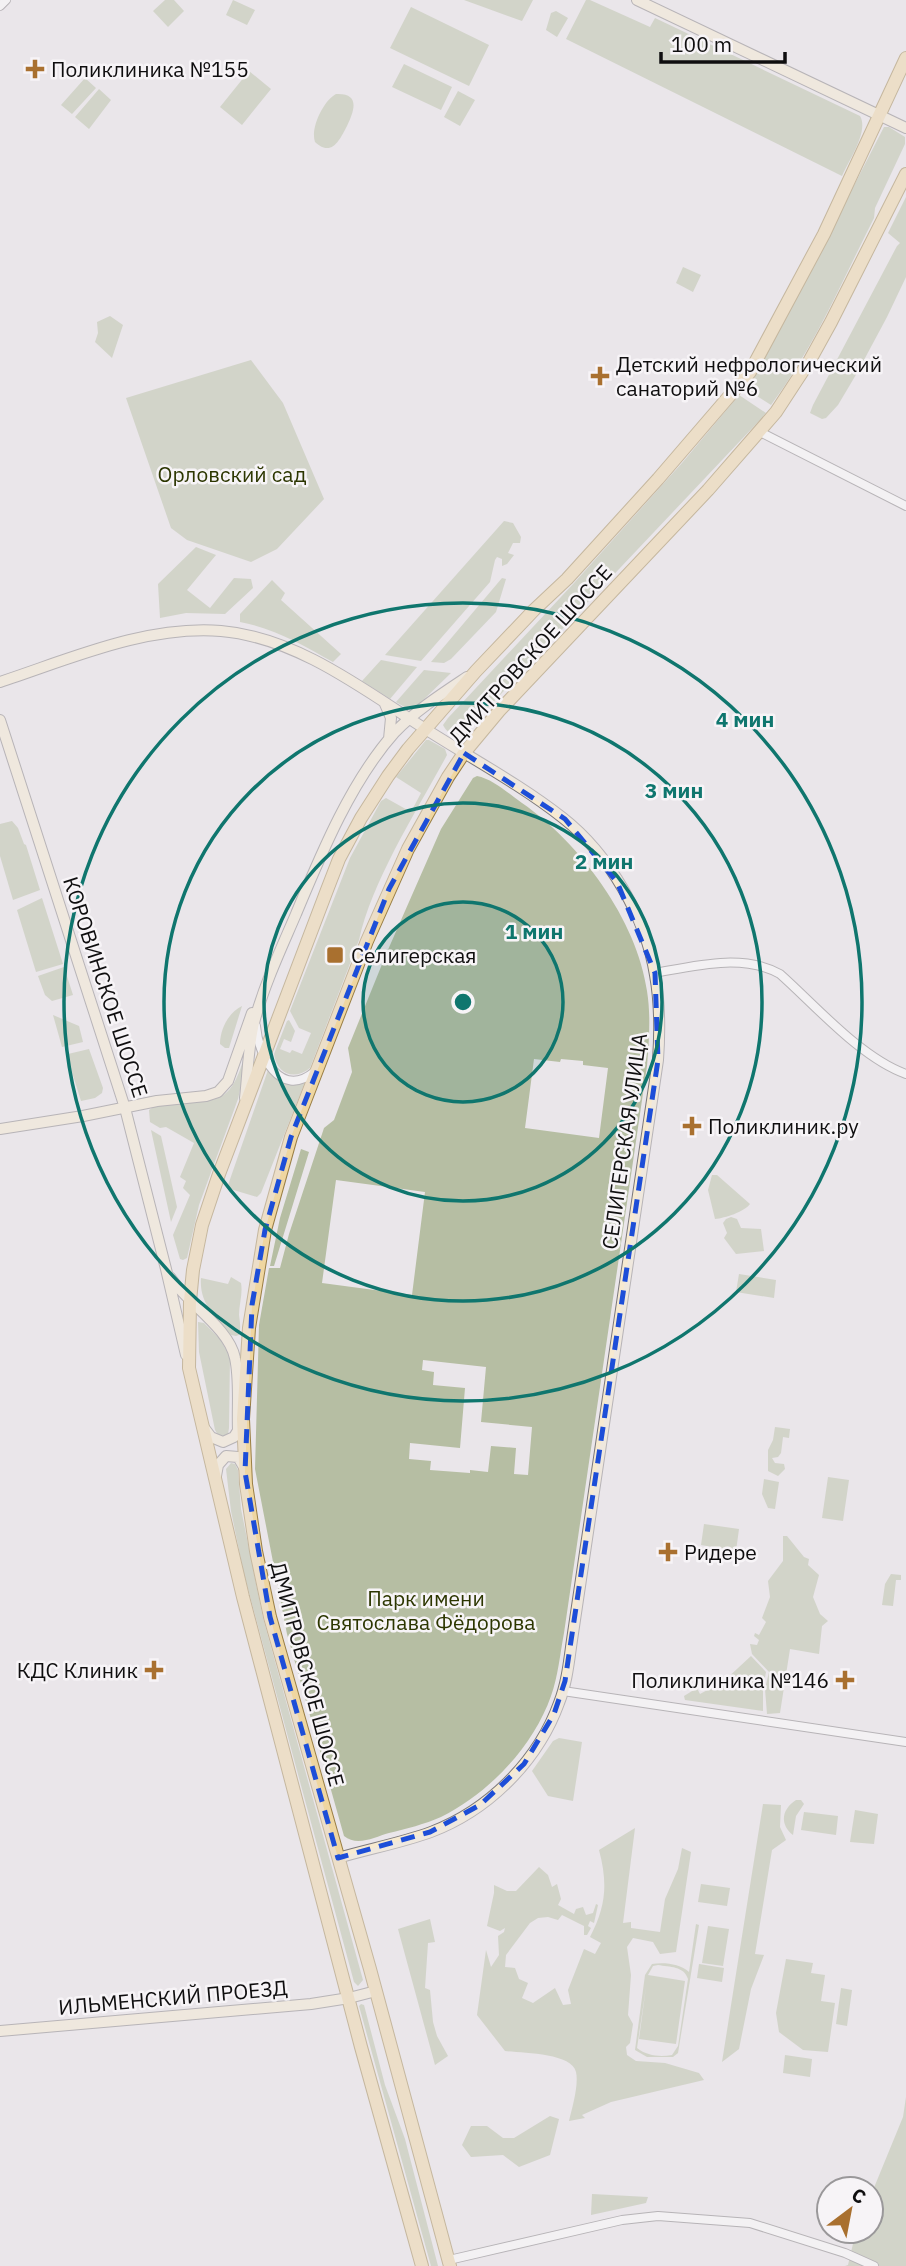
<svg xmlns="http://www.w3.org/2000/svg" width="906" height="2266" viewBox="0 0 906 2266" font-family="'IBM Plex Sans',sans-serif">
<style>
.green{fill:#b6bea3;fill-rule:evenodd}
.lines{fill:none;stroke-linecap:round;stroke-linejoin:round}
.street-casing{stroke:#7b787b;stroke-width:10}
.secondary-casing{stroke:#7b787b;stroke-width:12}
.primary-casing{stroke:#997e44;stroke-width:14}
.street{stroke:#fff;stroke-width:8}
.secondary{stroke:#f7ead0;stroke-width:10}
.primary{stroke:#efd6a0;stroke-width:12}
.marked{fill:none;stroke:#1d4ed8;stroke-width:5;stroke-dasharray:14 9;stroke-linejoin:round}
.ring{fill:none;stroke:#0f766e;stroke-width:3.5}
.poi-dot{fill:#a9702f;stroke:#f7f4f7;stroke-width:2.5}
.labels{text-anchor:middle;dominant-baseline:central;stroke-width:5;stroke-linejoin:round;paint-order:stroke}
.poi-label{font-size:21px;fill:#0f0e0f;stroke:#f7f4f7;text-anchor:start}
.park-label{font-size:21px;fill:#2c3600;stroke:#f7f4f7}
.street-label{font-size:21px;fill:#0f0e0f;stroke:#f7f4f7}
.centre{fill:#0f766e;stroke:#f7f4f7;stroke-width:3.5}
.ring-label{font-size:21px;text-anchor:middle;font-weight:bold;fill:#0f766e;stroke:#f7f4f7;stroke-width:5;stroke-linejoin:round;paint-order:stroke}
</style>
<rect width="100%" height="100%" fill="#eae6ea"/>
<path class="green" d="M165 0H174L184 11 168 27 153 11Z
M233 0 255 10 247 25 226 15Z
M464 0H533L522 21Z
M586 0H590L650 27 655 18 860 116C869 131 849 160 842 176L566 39Z
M411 7 489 45 469 86 390 48Z
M556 11 568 18 557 37 546 30 551 13Z
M404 64 452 87 441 110 392 87Z
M249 71 271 89 242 125 220 107Z
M85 78 96 88 72 114 61 105Z
M99 89 111 100 89 129 75 117Z
M458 91 475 100 460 126 444 117Z
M336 94C361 93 354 111 347 126 340 139 332 158 315 142 310 128 324 100 336 94Z
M884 127H889L905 137V144L875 208 874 218C842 281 814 348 771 405L744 388 783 324Z
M906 197V277L887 317 857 373 838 405 826 418 822 419 810 413 813 405 897 246 900 243 888 233Z
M683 267 701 275 693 292 676 283Z
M110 316 123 325 112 358 95 342 98 333 97 322Z
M251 360 283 403 324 499 277 549 251 562 187 540 171 528 126 398Z
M739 395 766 413 758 422 466 731C458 739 448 735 443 725L448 718 574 583 682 463Z
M504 521 513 523 521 537 520 543H513L508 553 514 555 507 564 502 566V559L497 557 495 560 490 582 421 661 385 655Z
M196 547 216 555 187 590 210 608 234 578 251 579 253 588 225 614 186 613 160 618 158 584Z
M502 578 506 579 496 612 451 659 444 663 431 662Z
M272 580 285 593 281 600 341 654 333 662C303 645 274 628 240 622V614Z
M381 660 417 667 390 699 362 681Z
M424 670 451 673 416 707 408 709 396 702Z
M426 740H429L445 749 447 755C418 809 372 880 359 940L310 1068C294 1081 277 1074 274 1054L287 1021 289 1020 295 1031 291 1042 284 1039 280 1049 290 1053 292 1050 302 1054 311 1033 299 1028 290 1011 350 858 381 801 386 798 411 812 421 793 396 777Z
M477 776C493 779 509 794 522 803 580 843 637 920 647 991 651 1016 649 1041 647 1066L564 1633C560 1654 558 1677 551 1696 533 1747 489 1793 441 1817 425 1824 406 1829 389 1833 375 1837 357 1847 344 1836L287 1634 255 1469 259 1325 269 1268H280L289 1234 324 1128 334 1120 352 1072 348 1048 387 952 441 829 473 778ZM561 1059 583 1061V1065L608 1068 599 1138 525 1128 534 1059 560 1062ZM336 1180 425 1192 412 1295 322 1283ZM423 1360 486 1367 481 1422 532 1427 528 1475 514 1474 516 1448 491 1446 488 1472 470 1470V1473L430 1470 431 1461 409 1459 410 1443 460 1448 465 1388 433 1385 434 1372 422 1370Z
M12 821 18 828 24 844 26 845 40 890 13 900 0 856V824Z
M42 898 63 964 36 972 17 910Z
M64 967 73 995 52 1001 45 995 38 976Z
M242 1006 229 1048H225L220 1044C220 1029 229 1012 242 1006Z
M53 1015 79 1026 83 1042 62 1047Z
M89 1049 103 1088 102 1093 95 1098 81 1101 67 1056 68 1054Z
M243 1061 242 1081 238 1099 199 1205 187 1258 183 1260 180 1259 173 1235 190 1195 183 1188 186 1181 180 1177 194 1143 166 1127 160 1128 150 1122 149 1110C157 1104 165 1104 175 1103 216 1100 229 1105 243 1061Z
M268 1070C278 1082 289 1087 305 1082L261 1193 257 1197 227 1188Z
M151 1130 161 1136 177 1207 171 1222Z
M301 1149 309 1152 274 1266H270L280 1218Z
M712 1175H717L750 1204C744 1212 725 1218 715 1219L708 1190Z
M731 1217 737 1219 741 1228 761 1229 764 1251 736 1254 724 1238 727 1233 723 1223 726 1219Z
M739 1274 776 1280 774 1298 736 1292Z
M231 1277 241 1283C243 1294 239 1304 239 1315 240 1323 241 1328 239 1335L236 1336 231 1335C215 1317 199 1303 201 1278L228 1284Z
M198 1322 204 1323 220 1339 230 1357 229 1428 228 1434 223 1436 218 1435 215 1430 199 1352Z
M775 1427 790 1429 789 1438 783 1437 781 1453 778 1457 772 1458 775 1463 784 1464 785 1469 778 1476 768 1471V1450L773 1440Z
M231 1463 235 1464 238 1470 241 1509 263 1618 363 1980 358 1986 354 1982 244 1574 231 1511 226 1469Z
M828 1477 849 1480 843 1521 822 1518Z
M764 1479 779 1482 775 1509 768 1508 762 1494Z
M704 1524 739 1529 736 1551 701 1545Z
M783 1536H787L804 1557 809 1559 808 1565 819 1575 813 1597 820 1614 828 1621 822 1626 819 1654 790 1649 780 1713 767 1714 765 1689 769 1672 752 1654 750 1644 757 1645 759 1640 754 1636 755 1633 759 1635 766 1622 762 1618 770 1597 768 1581 783 1561Z
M891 1574 901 1575V1580H896L893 1606 882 1605 885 1584Z
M751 1656 766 1672 763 1688V1711L685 1700 684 1696 697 1688 700 1694 724 1681Z
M559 1738 582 1742 573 1801 548 1796 532 1771 553 1741Z
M796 1800H801L804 1804 796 1816 793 1835C779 1824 782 1809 796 1800Z
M763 1804 781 1805 780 1827 786 1840 772 1850 755 1954 764 1955 751 1989 739 2049 722 2062Z
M855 1810 878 1814 874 1844 850 1842Z
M804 1812 838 1816 836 1835 801 1830Z
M635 1828 623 1923 631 1922V1928L660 1932 665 1899 678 1869 682 1848 691 1852 676 1952 660 1954 653 1942 633 1938 627 1947 631 1975 628 2015 633 2024 630 2043 626 2047 627 2055 636 2061 665 2063 699 2073 704 2080 611 2102 582 2115 585 2118 569 2121C572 2108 579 2085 576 2072 572 2053 522 2053 505 2051L477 2015 486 1950 491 1967 499 1955 498 1936 504 1932 505 1928 500 1931 487 1926 494 1893V1885L507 1891H516L539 1867 548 1875 552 1887 557 1884 561 1899 558 1905 574 1914 576 1909 583 1907 586 1915 593 1913 596 1904 598 1905 594 1923 590 1921 588 1926 591 1928 587 1935H584V1926L562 1915 558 1920 548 1917 538 1918 530 1923 506 1955 505 1967 515 1968 519 1979 528 1983 522 1998 533 2003 555 1988 563 2005 571 2004 568 1990 584 1949 595 1954 601 1943 590 1937C606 1906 608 1884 599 1850Z
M701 1884 730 1888 727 1906 698 1902Z
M430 1919 435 1942 428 1943 425 1988 430 1990 433 2022 437 2036 448 2056 435 2065 398 1929Z
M696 1924 699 1925 678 2053 673 2057H647L635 2050 645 1975 652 1964C665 1962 680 1964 689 1972ZM658 1965C670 1967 684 1966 688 1979L678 2046 672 2055C660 2057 647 2056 637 2048L646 1987 639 2039 676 2044 685 1981 648 1975 653 1966Z
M708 1926 729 1929 723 1966 702 1963Z
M786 1959 813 1963 811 1973 825 1975 821 2001 835 2003 828 2052 803 2050 779 2032 776 2013Z
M699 1964 724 1968 722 1982 697 1978Z
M841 1988 852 1990 847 2026 836 2024Z
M361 2004 364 2005 385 2085 405 2139 438 2266H431L359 2006Z
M785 2055 812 2059 810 2077 783 2073Z
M906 2097V2266H845L848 2265 856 2231H871V2195L903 2117Z
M550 2116 559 2119 550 2155 519 2167 503 2155 471 2157 462 2145 471 2126H487L503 2138H514Z
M592 2194 648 2197 646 2203 591 2215Z"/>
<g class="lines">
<g class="street-casing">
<path id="street" d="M0 6 6 0
M760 432 906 506
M655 973C694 966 743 953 780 974 816 1006 861 1058 906 1074
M256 1026C258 1054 280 1100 314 1072
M563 1691 906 1742
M449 2260 622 2220 658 2216 750 2223 845 2253 874 2266"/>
</g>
<g class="secondary-casing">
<path id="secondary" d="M637 0 906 128
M0 682C70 659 146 625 221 631 293 637 358 685 416 723 465 755 517 782 563 818 609 854 646 918 655 975 660 1003 660 1032 658 1060L572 1640C569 1661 567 1683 559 1703 538 1761 489 1810 431 1832 401 1843 368 1849 338 1858
M385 704 391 718 389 739
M0 720 125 1108 166 1269 186 1355
M245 1098C248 1072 248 1045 255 1019 265 983 281 949 296 914 321 854 351 781 395 732 415 711 443 693 467 677
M0 1129 83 1116 157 1101 206 1096 218 1092 228 1081 252 1013
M170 1277C187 1303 229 1328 235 1358 240 1380 237 1407 238 1430
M205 1429 211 1437 223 1442 234 1437 242 1424
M216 1476 218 1465 226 1456 238 1457 245 1469
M0 2031 311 2004 349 1998 376 1991"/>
</g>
<g class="primary-casing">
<path id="primary" d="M422 2266 361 2047 243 1597 189 1368 190 1301 193 1270 202 1225 219 1174 327 890 339 859 361 818 388 776 408 749 476 671 534 610 567 579 658 479 750 372 824 234 906 58
M450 2266 370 1969 270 1617 256 1551 246 1484 243 1419 249 1328 265 1230 291 1137 367 941 408 849 448 777 464 753 499 711 708 490 776 412 810 360 831 322 906 174"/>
</g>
<use href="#street" class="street"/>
<use href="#secondary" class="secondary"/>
<use href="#primary" class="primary"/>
</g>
<path d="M0 0H906V2266H0ZM464 753 565 819 617 882 655 973 658 1060 565 1681 554 1714 524 1764 480 1805 430 1832 338 1858 270 1617 245 1472 252 1305 265 1230 291 1137 389 889Z" fill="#eae6ea" fill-opacity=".55" fill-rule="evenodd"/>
<path class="marked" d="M464 753 565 819 617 882 655 973 658 1060 565 1681 554 1714 524 1764 480 1805 430 1832 338 1858 270 1617 245 1472 252 1305 265 1230 291 1137 389 889Z"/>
<circle cx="463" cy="1002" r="100" fill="#0f766e" fill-opacity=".12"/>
<g class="ring">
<circle cx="463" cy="1002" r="100"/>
<circle cx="463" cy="1002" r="199"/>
<circle cx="463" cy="1002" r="299"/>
<circle cx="463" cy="1002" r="399"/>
</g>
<g class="poi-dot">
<path d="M31.5 58.5h7v7h7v7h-7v7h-7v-7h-7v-7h7z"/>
<path d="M596.5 365.5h7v7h7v7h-7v7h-7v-7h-7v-7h7z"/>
<rect x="326" y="946" width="18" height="18" rx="3.5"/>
<path d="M688.5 1115.5h7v7h7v7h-7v7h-7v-7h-7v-7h7z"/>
<path d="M664.5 1541.5h7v7h7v7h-7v7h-7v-7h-7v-7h7z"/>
<path d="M150.5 1659.5h7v7h7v7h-7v7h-7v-7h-7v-7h7z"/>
<path d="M841.5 1669.5h7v7h7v7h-7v7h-7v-7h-7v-7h7z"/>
</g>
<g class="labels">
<g class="poi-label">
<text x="51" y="69">Поликлиника №155</text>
<text x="616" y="364">Детский нефрологический<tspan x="616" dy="24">санаторий №6</tspan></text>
<text x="351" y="955">Селигерская</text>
<text x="708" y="1126">Поликлиник.ру</text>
<text x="684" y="1552">Ридере</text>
<text x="138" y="1670" text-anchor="end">КДС Клиник</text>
<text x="829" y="1680" text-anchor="end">Поликлиника №146</text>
</g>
<g class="park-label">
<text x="232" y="474">Орловский сад</text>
<text x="426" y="1598">Парк имени<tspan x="426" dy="24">Святослава Фёдорова</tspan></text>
</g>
<g class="street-label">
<text transform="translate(530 654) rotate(-48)">ДМИТРОВСКОЕ ШОССЕ</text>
<text transform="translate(106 987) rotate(72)">КОРОВИНСКОЕ ШОССЕ</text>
<text transform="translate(624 1141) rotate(-82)">СЕЛИГЕРСКАЯ УЛИЦА</text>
<text transform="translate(308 1674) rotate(75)">ДМИТРОВСКОЕ ШОССЕ</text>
<text transform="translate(173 1997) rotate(-5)">ИЛЬМЕНСКИЙ ПРОЕЗД</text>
</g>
</g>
<circle cx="463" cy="1002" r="10" class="centre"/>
<g class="ring-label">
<text x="745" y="727">4 мин</text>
<text x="674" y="798">3 мин</text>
<text x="604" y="869">2 мин</text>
<text x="534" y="939">1 мин</text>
</g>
<g transform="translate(850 2210) rotate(32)"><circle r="33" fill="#f7f4f7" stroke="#9a989a" stroke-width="2"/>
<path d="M0-5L12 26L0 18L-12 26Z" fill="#a9702f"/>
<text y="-10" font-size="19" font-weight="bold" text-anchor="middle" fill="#0f0e0f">С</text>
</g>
<path d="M661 52v10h124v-10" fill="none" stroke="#0f0e0f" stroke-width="3.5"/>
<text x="671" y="52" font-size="21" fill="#0f0e0f" stroke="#f7f4f7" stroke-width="5" paint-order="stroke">100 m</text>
</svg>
